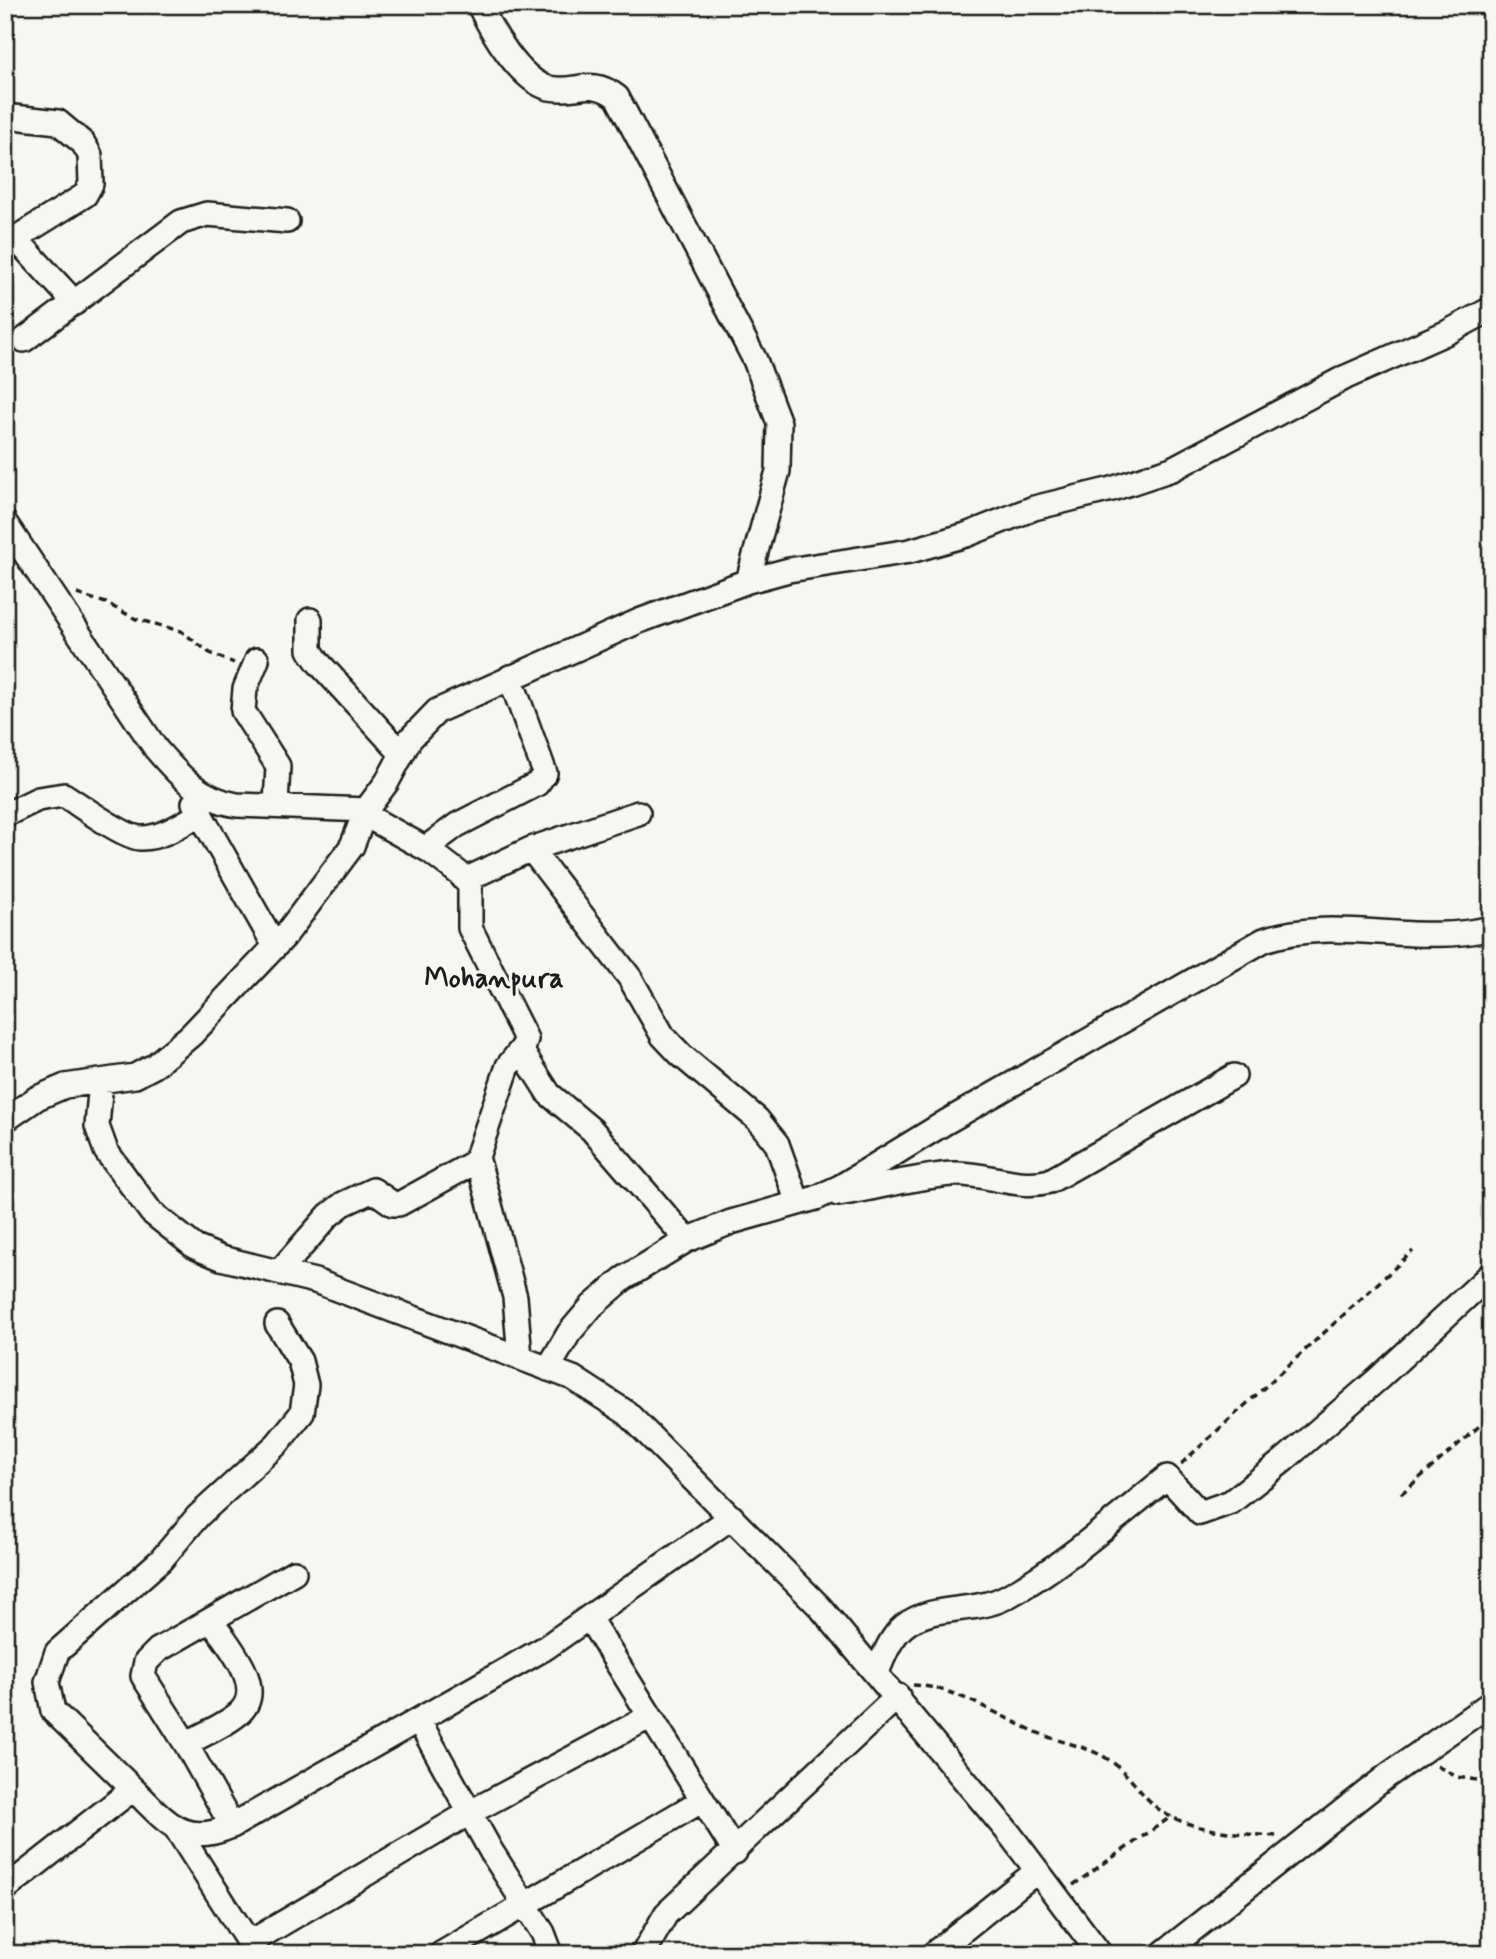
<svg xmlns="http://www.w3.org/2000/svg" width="1496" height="1959" viewBox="0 0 1496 1959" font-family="Mynerve,sans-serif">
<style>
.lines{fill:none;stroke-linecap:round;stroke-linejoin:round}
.minor-casing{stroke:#1c1c1c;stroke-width:28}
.path{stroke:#1c1c1c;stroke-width:3.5;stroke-dasharray:7 5;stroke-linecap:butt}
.minor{stroke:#f6f6f2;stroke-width:23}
.labels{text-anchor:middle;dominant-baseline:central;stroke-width:6;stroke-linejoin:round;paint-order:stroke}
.quarter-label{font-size:28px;font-weight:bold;fill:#1c1c1c;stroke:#f6f6f2}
</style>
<rect width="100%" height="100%" fill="#f6f6f2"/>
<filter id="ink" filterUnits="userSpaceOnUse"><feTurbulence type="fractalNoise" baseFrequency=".0143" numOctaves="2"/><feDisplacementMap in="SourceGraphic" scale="14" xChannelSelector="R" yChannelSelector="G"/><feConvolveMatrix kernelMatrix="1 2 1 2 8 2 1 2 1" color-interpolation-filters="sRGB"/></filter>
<g filter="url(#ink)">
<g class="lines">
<g class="minor-casing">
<path id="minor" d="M479 5C491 30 520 81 549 88 576 94 590 76 617 97L755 360 779 423 778 471 748 581
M5 116 58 122 83 143 90 155 91 184 85 195 5 245
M16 239 75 303
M24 340 181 222 207 214 287 221
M5 523 156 749C179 776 200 799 237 805L366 810
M310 620V650L318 662 401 753
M257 660 245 689 243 711 278 766 276 805
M194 803 275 946
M5 815 38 799 64 795C80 805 123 837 140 838 161 839 182 824 200 814
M365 815 430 851 460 874 470 886V928L526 1039 524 1046 508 1066 477 1157 515 1297 520 1358
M426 848 457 825 537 784 545 773 510 677
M531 849 630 978 663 1036 681 1055 757 1119 777 1144 798 1203
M465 880 531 849 638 813
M521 1050 549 1094 592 1130 687 1240
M101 1081 97 1126 106 1151 151 1212 195 1247 221 1258 315 1281 573 1378 627 1413 820 1607 1008 1832 1100 1954
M5 1120 37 1098 65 1086 135 1076 154 1066 191 1035 284 937 352 846 366 810 387 782 410 739 437 711 639 621 748 581 789 570 910 551 966 535 1034 508 1112 489 1172 469 1346 377 1448 332 1491 309
M838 1194C875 1188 914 1177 952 1174 985 1172 1017 1190 1050 1181L1234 1076
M279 1272 329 1215 343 1204 373 1190 393 1204H399L477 1161
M548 1369 569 1333 592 1306 623 1279 687 1240 731 1222 816 1198 840 1187 946 1122 1264 940C1336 915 1417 947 1491 928
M589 1618 735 1852
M877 1672C884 1656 890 1638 904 1626 933 1603 974 1614 1006 1597 1062 1567 1117 1517 1167 1477L1200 1513 1231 1502 1284 1460 1379 1378 1491 1274
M419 1721 491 1851 543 1933 551 1954
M186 1744C203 1734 224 1726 238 1714 269 1688 226 1643 211 1620
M133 1789 53 1711 47 1682 57 1652 161 1560 198 1516 277 1444 302 1413 306 1385 300 1361 277 1324
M232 1826 186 1744 143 1676 146 1662 158 1650 294 1572
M176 1828 256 1954
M5 1889 133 1789C167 1821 182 1848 232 1826L545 1648 732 1517
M249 1943 469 1813 649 1717
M441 1954 701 1801
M643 1954 666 1914 898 1696
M933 1954 1037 1871
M1162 1954 1387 1776 1491 1703"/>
</g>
<path class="path" d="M77 594 106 603 136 619 181 631 210 653 234 663
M1181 1464 1413 1251
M1401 1494 1491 1416
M913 1685C957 1687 1001 1718 1041 1734 1062 1743 1087 1746 1106 1758 1130 1772 1142 1799 1164 1813 1196 1832 1243 1834 1278 1836
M1437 1766 1457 1777 1491 1782
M1073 1885 1172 1816"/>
<use href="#minor" class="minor"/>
</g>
</g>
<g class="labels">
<g class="quarter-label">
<text x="494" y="979">Mohanpura</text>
</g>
</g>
<rect width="1496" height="1959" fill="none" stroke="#f6f6f2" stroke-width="28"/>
<rect x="14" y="14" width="1468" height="1931" fill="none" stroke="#1c1c1c" stroke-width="2.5" filter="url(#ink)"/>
</svg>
